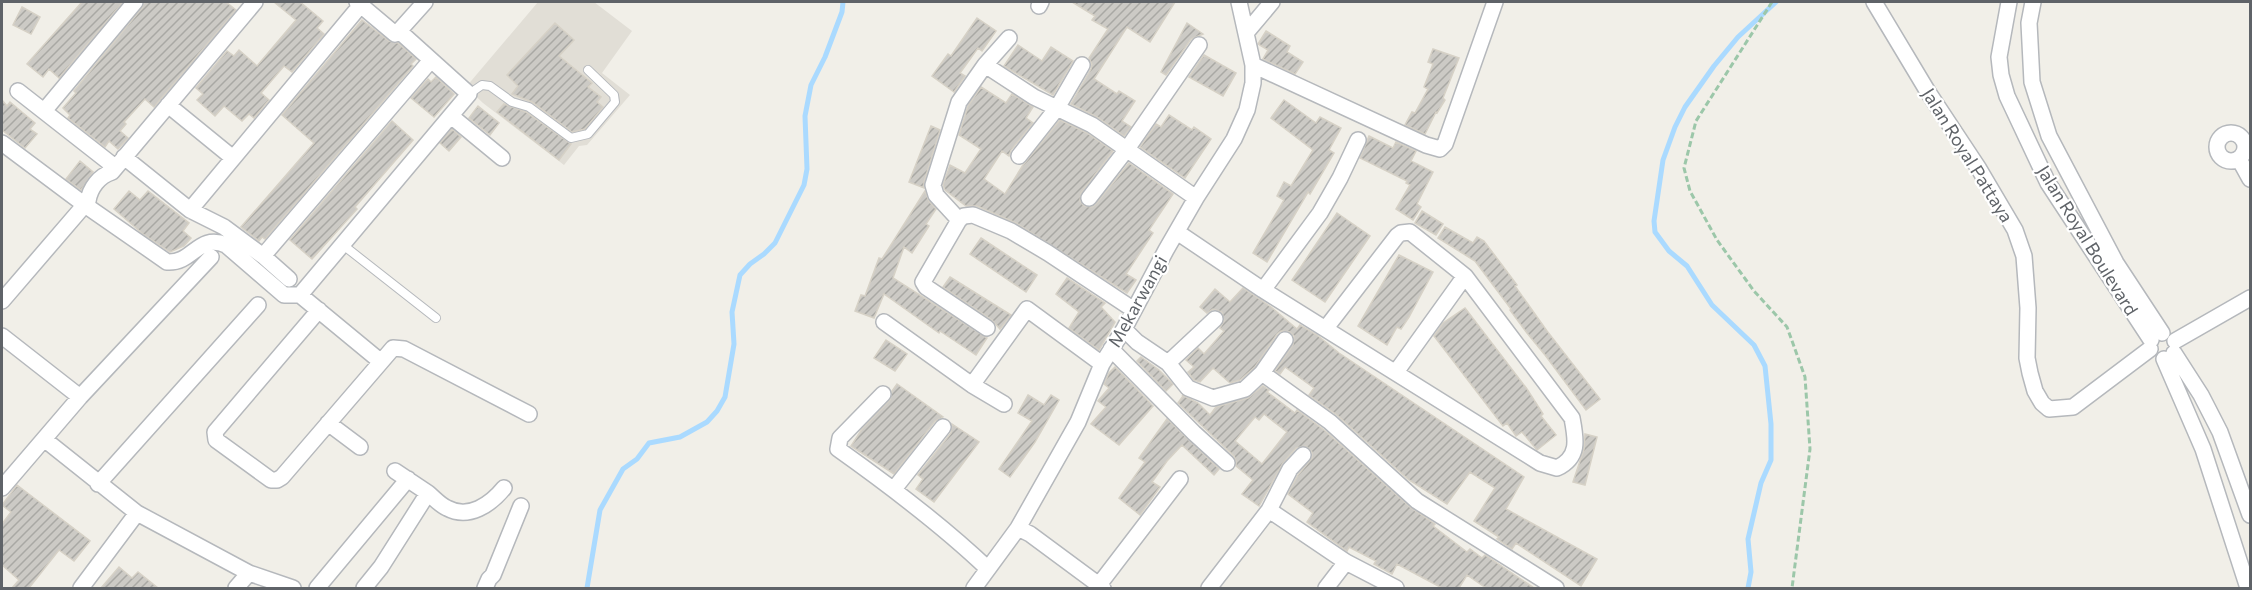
<svg xmlns="http://www.w3.org/2000/svg" width="2252" height="590" viewBox="0 0 2252 590" font-family="Commissioner,sans-serif">
<style>
.education{fill:#e1ded6}
.lines{fill:none;stroke-linecap:round;stroke-linejoin:round}
.stream{stroke:#aadaff;stroke-width:5}
.building{fill:url(#building-hatch);stroke:#d6d1c6;stroke-width:1.5;fill-rule:evenodd}
.service-casing{stroke:#b5b8bc;stroke-width:10}
.minor-casing{stroke:#b5b8bc;stroke-width:18}
.path{stroke:#9cc7a9;stroke-width:3;stroke-dasharray:6 3;stroke-linecap:butt}
.service{stroke:#fff;stroke-width:8}
.minor{stroke:#fff;stroke-width:15}
.labels{text-anchor:middle;dominant-baseline:central;stroke-width:4.5;stroke-linejoin:round;paint-order:stroke}
.street-label{font-size:18px;fill:#5f6368;stroke:#fff}
</style>
<defs>
<pattern id="building-hatch" width="6" height="6" patternUnits="userSpaceOnUse" patternTransform="scale(1.5)"><rect width="6" height="6" fill="#cccac5"/><path d="M-1 1l2-2M0 6l6-6M5 7l2-2" fill="none" stroke="#a9a8a4"/></pattern>
</defs>
<rect width="100%" height="100%" fill="#f1efe8"/>
<path class="education" d="M538 2H594L632 31 602 73 630 95 587 145 579 146 564 165 483 103 466 87Z"/>
<g class="lines">
<path class="stream" d="M587 588 600 510 623 469 637 459 649 443 680 437 707 422 717 411 725 397 734 344 732 312 740 275 750 264 764 254 775 243 804 185 807 169 805 116 811 85 825 57 842 12 843 2
M1748 588 1751 572 1748 539 1761 483 1771 460V424L1765 366 1754 345 1712 305 1687 266 1669 251 1655 232 1654 221 1663 160 1675 127 1685 107 1714 66 1738 37 1776 2"/>
</g>
<path class="building" d="M82 2H123L59 78 49 69 43 77 27 64Z
M144 2H226L236 10 154 107 145 99 124 122 126 124 120 131 128 138 118 149 109 141 105 147 68 118 70 115 63 108 76 93 74 91 142 8Z
M274 2H300L323 21 317 28 324 34 292 72 284 66 261 93 269 100 254 118 249 114 242 121 224 106 215 116 197 100 203 94 196 88 227 51 234 56 239 50 257 66 296 20Z
M1072 2H1175L1150 42 1127 27 1094 79 1117 94 1119 91 1135 101 1122 121 1131 127 1124 136 1097 117 1071 104 1091 69 1092 64 1089 58 1108 29 1092 20 1095 16Z
M22 7 40 17 31 34 13 25Z
M977 18 996 31 982 51 978 48 960 73 965 76 954 92 932 76 948 54 951 56Z
M362 20 389 41 398 43 416 59 411 64 413 66 265 239 262 237 259 241 241 227 314 143 282 115Z
M555 23 574 40 559 56 592 83 588 87 601 97 597 102 603 107 585 129 572 132 532 102 512 94 518 86 507 75Z
M1187 23 1203 34 1191 39 1166 75 1161 72Z
M1266 31 1290 46 1287 52 1303 62 1295 74 1263 59 1268 50 1258 44Z
M1018 45 1042 61 1051 47 1073 61 1053 95 1004 66Z
M1433 49 1459 58 1443 98 1445 100 1437 113 1436 112 1425 134 1405 125 1412 112 1415 113 1428 89 1424 87 1433 64 1428 62Z
M1204 55 1236 73 1223 96 1189 77Z
M436 77 454 94 434 117 411 98 428 79 431 82Z
M981 87 1006 103 1012 94 1033 107 1026 118 1033 123 1011 150 1009 156 1002 151 984 179 1005 194 1023 165 1060 120 1087 133 1113 151 1081 193 1080 201 1084 206 1092 207 1096 204 1129 163 1173 194 1149 230 1153 233 1126 274 1136 280 1127 293 1016 223 977 206H966L945 190 943 185 950 165 965 173 981 149 959 135 968 106Z
M2 100 7 106 10 102 35 123 30 129 37 134 25 148 2 130Z
M1284 100 1316 123 1320 117 1341 128 1329 150 1334 153 1310 194 1308 192 1267 262 1253 253 1284 200 1277 196 1284 182 1291 186 1313 150 1271 118Z
M504 104 526 112 571 144 559 160 497 112Z
M478 106 499 123 490 135 469 118Z
M1169 115 1192 130 1194 127 1211 139 1185 178 1140 147 1156 124 1161 127Z
M392 121 413 140 355 207 357 209 312 259 290 240Z
M931 126 940 130 924 182V188L909 182Z
M452 129 461 137 449 151 440 143Z
M1369 136 1393 148 1396 142 1416 151 1411 161 1433 172 1417 204 1421 207 1413 220 1396 209 1410 185 1406 183 1407 181 1360 158Z
M80 161 93 172 81 190 66 179Z
M129 191 140 200 148 191 189 223 183 231 191 238 184 246 170 252 143 234 114 209Z
M925 191 929 201 936 209 926 224 929 226 912 253 904 247 893 278 987 338 976 355 940 331 939 333 884 294 874 318 855 311 861 295 865 296 879 258 882 259Z
M1422 211 1443 224 1436 235 1415 223Z
M1337 213 1370 236 1325 302 1292 280Z
M1445 227 1473 243 1477 237 1484 241 1517 285 1515 286 1547 331 1600 399 1586 410 1545 355 1527 333 1510 310 1511 309 1475 261 1438 238Z
M981 238 1037 275 1026 292 970 254Z
M1399 255 1433 272 1409 317 1401 329 1397 327 1387 345 1358 326Z
M950 277 1011 315 1000 329 992 320 943 287Z
M1067 278 1105 303 1101 307 1115 322 1099 350 1069 328 1079 312 1056 294Z
M1243 288 1271 307 1297 329 1300 325 1317 335 1339 353 1524 477 1506 509 1597 559 1581 586 1516 543 1512 549 1497 539 1499 537 1474 521 1495 488 1470 472 1447 504 1409 480 1337 415 1309 395 1314 388 1285 367 1280 374 1275 371 1293 345 1294 336 1290 332 1281 331 1277 334 1255 367 1240 380 1230 383 1213 368 1200 382 1194 380 1188 372 1194 367 1186 360 1198 348 1204 354 1224 331 1220 328 1224 321 1222 312 1213 309 1207 313 1200 307 1215 289 1230 302Z
M1465 308 1527 389 1543 414 1541 416 1556 435 1537 450 1522 432 1516 436 1507 423 1503 426 1434 336 1443 323Z
M886 340 907 354 895 371 874 358Z
M1141 357 1159 370 1173 384 1166 391 1137 361Z
M1115 367 1153 406 1119 445 1091 424 1106 407 1098 401 1109 388 1104 384 1109 373Z
M897 384 943 417 935 421 894 474 851 446 862 429 890 400 892 391Z
M1263 386 1269 390 1267 392 1295 413 1297 410 1324 430 1411 508 1435 524 1433 526 1467 552 1470 549 1482 558 1485 555 1534 588H1486L1467 575 1459 588H1442L1397 564 1392 574 1374 564 1376 561 1349 547 1347 551 1307 522 1313 513 1288 494 1298 475 1312 458V452L1306 446 1296 448 1283 463 1259 506 1242 494 1253 480 1236 466V461L1234 456 1178 403 1183 396 1182 395 1198 403 1210 415 1216 407 1248 398ZM1264 414 1287 432 1262 464 1235 441 1255 417 1259 420Z
M1028 395 1044 405 1051 395 1059 400 1035 442 1010 477 999 469 1032 421 1018 413Z
M1167 419 1219 469 1214 475 1182 445 1167 461 1152 482 1160 487 1140 515 1119 498 1145 462 1139 458Z
M952 424 979 442 934 502 916 489 923 479 918 475 951 433Z
M1585 434 1597 437 1585 485 1573 482 1584 449Z
M17 485 90 541 74 561 59 550 29 588H12L19 580 2 565V524L11 512 2 505Z
M119 567 132 578 138 572 158 588H101Z"/>
<g class="lines">
<g class="service-casing">
<path id="service" d="M469 94 482 85 490 86 512 102 529 107 571 138 588 134 615 102 614 95 588 70
M343 245 436 318"/>
</g>
<g class="minor-casing">
<path id="minor" d="M1874 2 1928 92 1979 169 2015 230 2024 256 2028 308 2027 358 2030 373 2035 391 2042 403 2049 409 2073 407 2150 349
M2009 2 1999 57 2001 75 2007 96 2048 183 2151 340
M2033 2 2029 23 2032 82 2049 136 2116 263 2162 333
M1039 6 1041 2
M399 31 425 2
M1246 33 1272 2
M985 65 1009 38
M1253 65 1426 145 1440 149 1445 144 1495 2
M18 91 115 167
M168 105 233 158
M44 111 135 2
M451 116 502 158
M2217 147a14 14 0 1 1 28 0a14 14 0 1 1-28 0Z
M2 143 85 205 167 262C193 264 198 233 226 245L284 295H300L380 361
M1019 156 1057 108 1082 65
M124 157 190 210 224 227 263 256 289 279
M2239 159 2250 179
M1089 198 1127 149 1199 45
M190 210 355 12
M959 220 936 195 933 185 959 102 985 65 1034 97 1092 125 1196 198
M1177 232 1263 290 1540 463 1557 468C1580 457 1576 439 1572 418L1465 276 1410 232 1401 233 1397 236 1326 328
M263 256 426 66
M1263 290 1320 213 1340 178 1358 140
M300 295 469 94 399 31 395 34 357 2
M2 301 88 201C90 188 99 176 112 172L255 2
M319 310 215 432 216 440 271 480H277L282 477 393 348 404 349 529 414
M884 322 972 385 1027 309 1102 364
M987 328 926 287 923 282 959 220 964 216 973 215 1011 231 1048 253 1134 310
M1124 329 1137 342 1168 363 1188 388 1213 398 1245 389 1262 373 1330 422 1417 501 1556 588
M2 336 80 397
M2175 341 2250 298
M1111 349 1194 433 1227 463
M2174 353 2201 395 2220 432 2250 515
M2164 359 2203 449 2248 588
M1168 363 1215 319
M1396 372 1465 276
M1262 373 1285 340
M972 385 1004 404
M883 394 840 438 838 449C890 486 942 525 988 569
M328 423 360 447
M44 439 137 513 249 573 293 588
M98 484 258 305
M2 488 80 397 211 257
M894 489 943 427
M428 493C434 498 440 505 447 508 469 520 491 504 504 488
M1269 510 1346 562 1396 588
M1018 528 1030 534 1103 588
M1098 586 1180 479
M81 588 137 513
M236 588 249 573
M317 588 408 479
M364 588 381 567 428 493 395 471
M485 588 489 579 493 575 521 506
M974 588 1018 528 1078 422 1102 364 1124 329 1166 250 1196 198 1234 139 1247 110 1253 83V65L1239 2
M1209 588 1269 510 1290 469 1303 455
M1326 588 1346 562"/>
</g>
<path class="path" d="M1772 2 1696 121 1684 168 1690 191 1717 240 1754 291 1787 327 1805 377 1810 449 1792 588"/>
<use href="#service" class="service"/>
<use href="#minor" class="minor"/>
</g>
<g class="labels">
<g class="street-label">
<text transform="translate(1968 155) rotate(58)">Jalan Royal Pattaya</text>
<text transform="translate(2088 240) rotate(58)">Jalan Royal Boulevard</text>
<text transform="translate(1137 301) rotate(-61)">Mekarwangi</text>
</g>
</g>
<rect width="2252" height="590" fill="none" stroke="#5f6368" stroke-width="6"/>
</svg>
